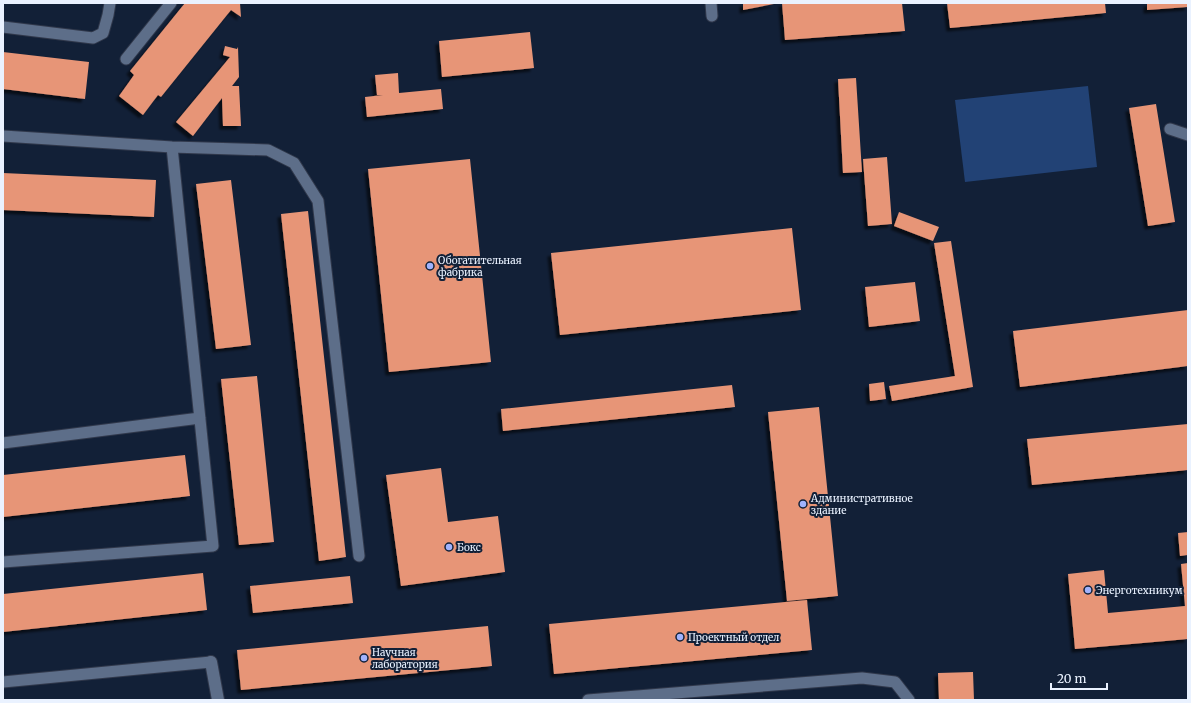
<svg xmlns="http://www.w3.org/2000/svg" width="1191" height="703" viewBox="0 0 1191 703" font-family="Merriweather,serif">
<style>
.green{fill:#224275}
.building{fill:#e79577;filter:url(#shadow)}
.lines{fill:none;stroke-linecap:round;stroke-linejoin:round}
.lane-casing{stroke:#30384b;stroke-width:13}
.street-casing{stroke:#30384b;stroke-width:14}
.lane{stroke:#5d6e89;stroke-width:11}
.street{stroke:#5d6e89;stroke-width:12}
.poi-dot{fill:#a0b3fd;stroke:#122037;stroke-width:1.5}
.labels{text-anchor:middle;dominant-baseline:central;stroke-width:4;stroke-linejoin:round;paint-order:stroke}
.poi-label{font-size:10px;fill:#eaf2ff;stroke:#122037;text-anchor:start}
</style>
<defs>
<filter id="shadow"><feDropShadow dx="-3.5" dy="3.5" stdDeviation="1" flood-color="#0009"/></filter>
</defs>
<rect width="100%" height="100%" fill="#122037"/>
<path class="green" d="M1088 86 1097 167 965 182 955 100Z"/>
<path class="building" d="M185 3H240L241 17 231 10 161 97 158 95 143 115 119 96 134 75 130 71Z
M743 3H774V4L743 10Z
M782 3H902L905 31 785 40Z
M947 3H1105L1106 13 950 28Z
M1147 3H1188V7L1147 10Z
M530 32 534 68 442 77 439 41Z
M225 46 237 49 238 47 239 77 232 86H239L241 126H223L222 98 193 136 176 122 230 57 223 55Z
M3 52 89 62 85 99 3 89Z
M398 73 399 93 441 89 443 109 367 117 365 97 383 95H377L375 75Z
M856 78 862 172 843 173 838 79Z
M1156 104 1175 222 1148 226 1129 108Z
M887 157 892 224 868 226 863 159Z
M470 159 491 362 389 372 368 169Z
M3 173 156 180 154 217 3 210Z
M231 180 251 345 216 349 196 184Z
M308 211 346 557 319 561 281 214Z
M899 212 939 227 933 241 894 226Z
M792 228 801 310 560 335 551 253Z
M951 241 973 387 892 401 889 386 955 376 934 243Z
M915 282 920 321 869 327 865 287Z
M1188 310V366L1020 387 1013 331Z
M257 376 274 542 239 545 221 379Z
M884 382 886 399 870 401 869 384Z
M732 385 735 407 503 431 501 409Z
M819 407 838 596 787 601 768 412Z
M1188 424V470L1032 485 1027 439Z
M185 455 190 496 3 517V475Z
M441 468 448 522 498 516 505 572 401 586 386 475Z
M1188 532V555L1180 556 1178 533Z
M1188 563V639L1075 649 1068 574 1104 570 1108 613 1185 606 1181 564Z
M203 573 207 610 3 632V594Z
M350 576 353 603 253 613 250 586Z
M807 600 812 650 554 674 549 624Z
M488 626 492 666 241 690 237 650Z
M973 672 974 700H939L938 673Z"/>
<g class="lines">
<g class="lane-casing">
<path id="lane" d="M711 3 712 16
M3 27 93 38 103 33 108 15 110 3
M126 59 171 3
M1170 129 1188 135
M3 136 172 147 268 150 294 163 318 201 359 556
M3 443 200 418
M3 562 213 546 172 147
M3 682 211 662
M588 700 862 678 895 682 909 700"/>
</g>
<g class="street-casing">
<path id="street" d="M211 662 218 700"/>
</g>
<use href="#lane" class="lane"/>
<use href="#street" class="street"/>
</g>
<g class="poi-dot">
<circle cx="430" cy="266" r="4"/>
<circle cx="803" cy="504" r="4"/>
<circle cx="449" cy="547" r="4"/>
<circle cx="1088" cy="590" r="4"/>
<circle cx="680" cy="637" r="4"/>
<circle cx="364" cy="658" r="4"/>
</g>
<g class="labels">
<g class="poi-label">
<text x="438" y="260">Обогатительная<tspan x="438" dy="12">фабрика</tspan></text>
<text x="811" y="498">Административное<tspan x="811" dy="12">здание</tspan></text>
<text x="457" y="547">Бокс</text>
<text x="1096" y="590">Энерготехникум</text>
<text x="688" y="637">Проектный отдел</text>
<text x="372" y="652">Научная<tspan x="372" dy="12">лаборатория</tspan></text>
</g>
</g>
<rect width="1191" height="703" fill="none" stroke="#eaf2ff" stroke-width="8"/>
<path d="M1051 683v6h56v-6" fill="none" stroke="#eaf2ff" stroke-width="2"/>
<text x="1057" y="683" font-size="12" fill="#eaf2ff" stroke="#122037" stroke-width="3" paint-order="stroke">20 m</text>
</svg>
